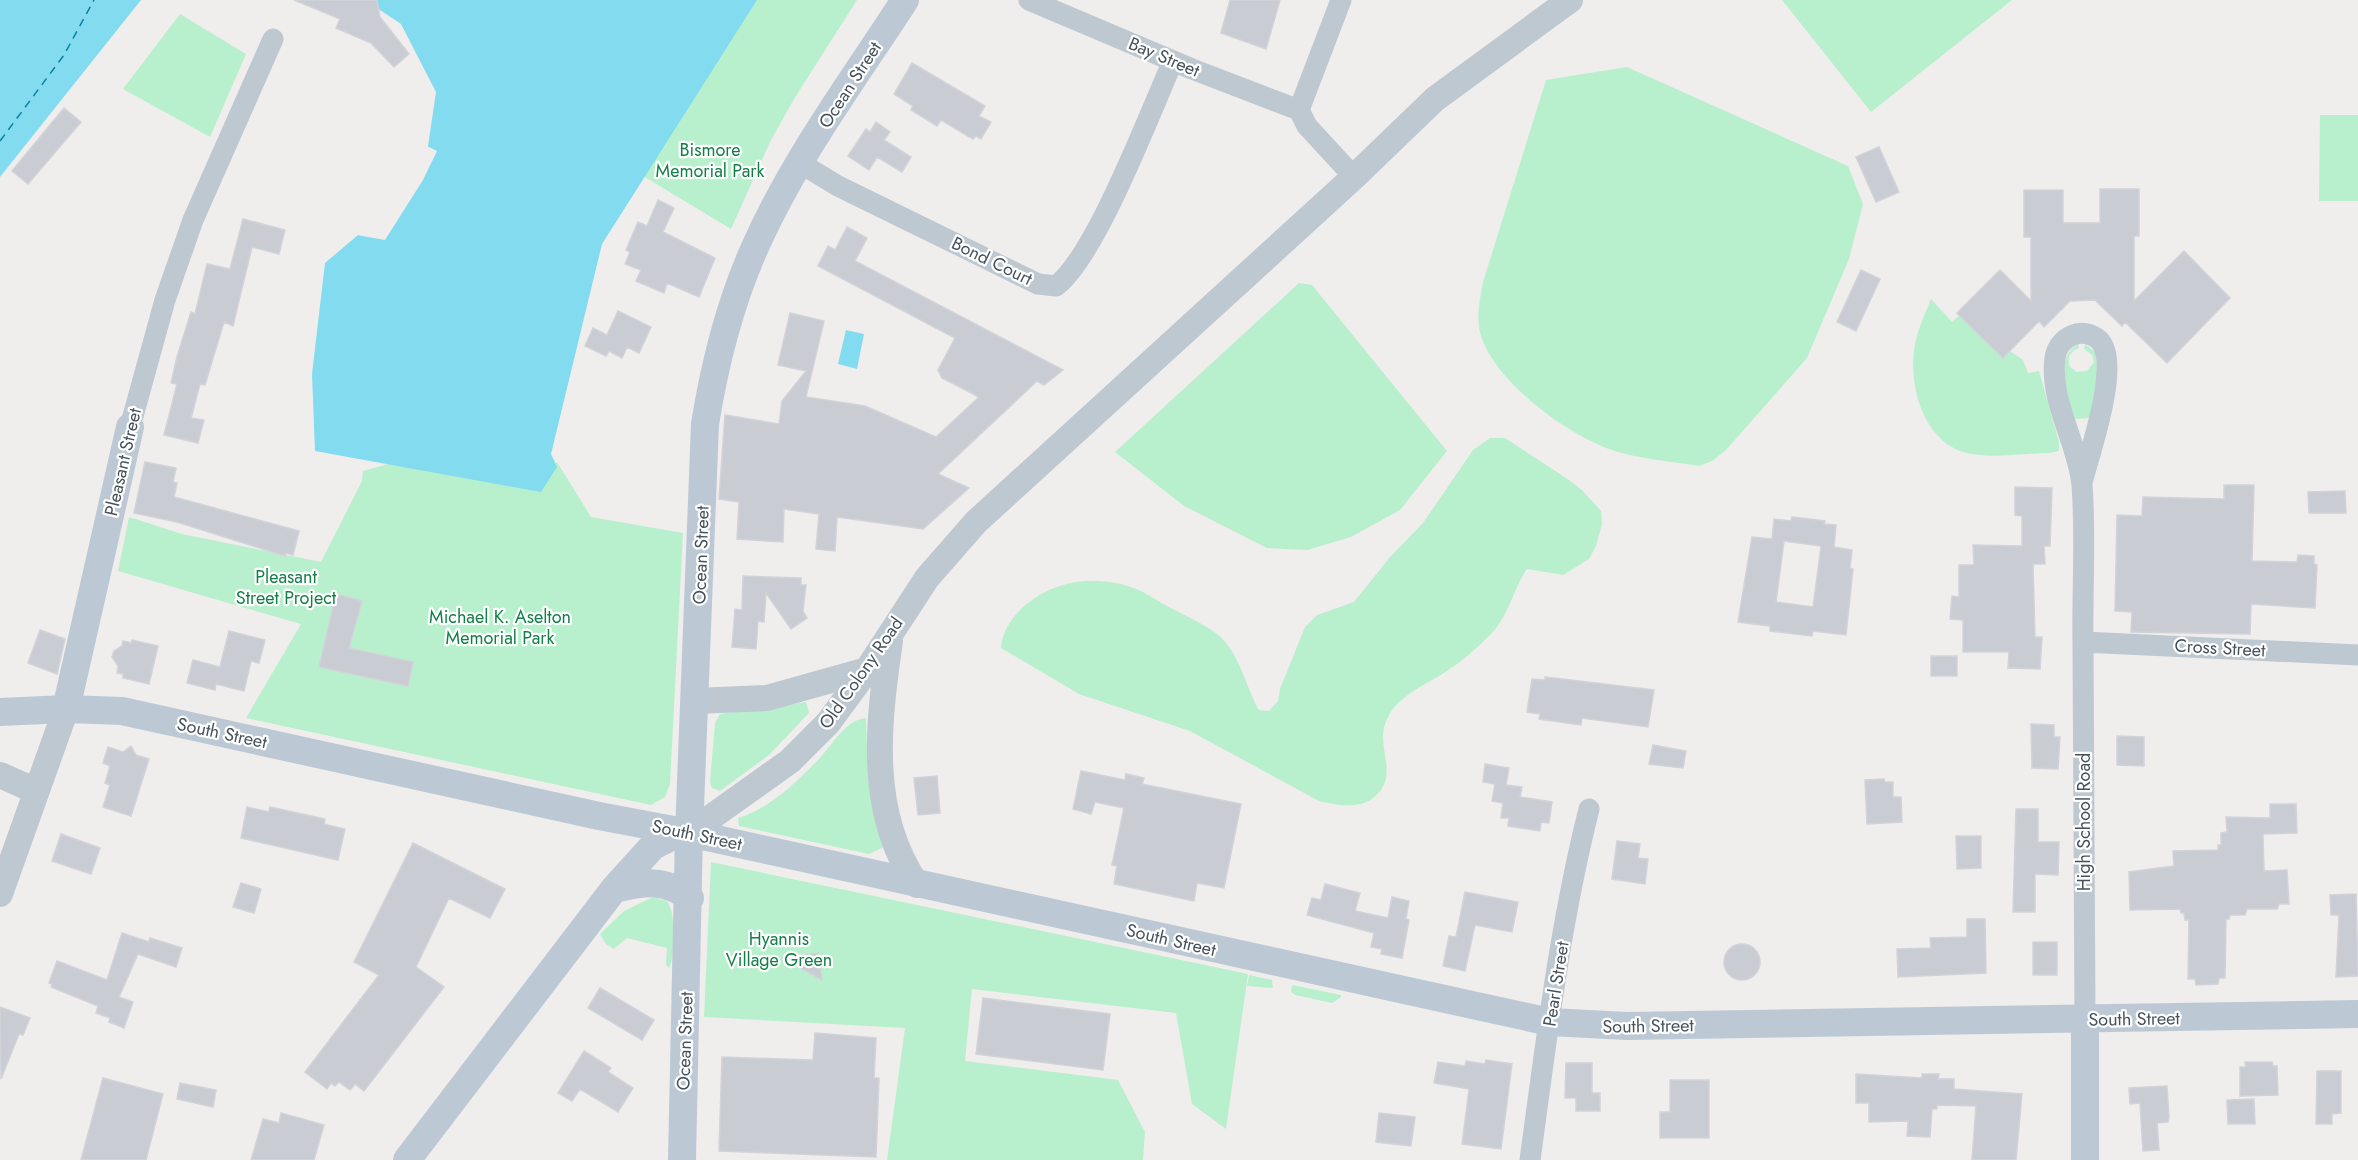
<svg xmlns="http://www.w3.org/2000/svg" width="2358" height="1160" viewBox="0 0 2358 1160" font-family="Jost,sans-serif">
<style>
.green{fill:#b8f0cd}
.water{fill:#83dbef}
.pier{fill:#f0eded}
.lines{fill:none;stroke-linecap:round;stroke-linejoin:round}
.ferry{stroke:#07819d;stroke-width:1.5;stroke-dasharray:8 6;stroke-linecap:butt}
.building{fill:#c9ccd2;stroke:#d1d3d9;stroke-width:1.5;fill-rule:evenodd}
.minor{stroke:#bdc8d0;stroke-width:21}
.tertiary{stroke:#bdc8d0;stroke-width:26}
.secondary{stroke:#bcc9d5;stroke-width:28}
.labels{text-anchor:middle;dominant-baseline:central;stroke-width:4.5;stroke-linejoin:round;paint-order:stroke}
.street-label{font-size:18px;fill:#45515b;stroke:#fff}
.park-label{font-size:18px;fill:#137f47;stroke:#fff}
</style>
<rect width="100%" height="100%" fill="#f0eded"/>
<path class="green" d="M755 0H857L794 99 770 142 731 229 643 176Z
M1782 0H2012L1871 112Z
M180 14 246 54 210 137 123 89Z
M1627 67 1848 166 1863 204 1849 259 1807 358 1726 450 1712 461 1699 466C1670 461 1637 459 1609 449 1565 433 1492 380 1480 332 1476 315 1480 299 1483 282L1546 80Z
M2320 115H2358V201H2319Z
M1299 283 1312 285 1447 451 1400 510 1351 537 1307 550 1267 548 1184 506 1115 452Z
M1931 299 1952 322 1960 315 2003 358 2010 351 2023 360 2028 373 2039 371 2059 442V451L2049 453C2023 453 1992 459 1967 453 1925 443 1909 389 1914 351 1916 333 1924 316 1931 299Z
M2078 344 2079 348C2069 352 2067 358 2070 367L2077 372 2087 371 2094 362 2092 355 2084 349 2085 344 2096 353 2098 383 2091 418 2072 419C2068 397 2053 358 2078 344Z
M1490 438H1505L1569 480 1583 491 1601 511 1602 524 1596 546 1589 559 1563 575 1527 569C1512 591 1509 617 1489 636 1476 649 1462 661 1447 671 1426 685 1398 695 1387 719 1373 747 1403 775 1372 799 1357 809 1335 805 1319 801L1190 731 1079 694 1001 648C1002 630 1014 614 1028 603 1061 577 1104 575 1141 591 1151 596 1159 602 1169 607 1185 616 1203 623 1217 634 1240 652 1245 686 1259 710L1269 711 1278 701 1280 689 1305 627 1317 615 1354 602 1390 557 1423 523 1473 450Z
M557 462 591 517 683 533 670 784 665 797 651 805 246 718 301 624 118 571 129 517 182 534 321 562 362 481 363 471 388 464 531 488Z
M806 702 809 713 769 755 720 791 712 788 710 782 715 723 720 714Z
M866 718 868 779 884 847 869 854 739 826 738 818C768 809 792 786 814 764 830 750 843 720 866 718Z
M711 862 1248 974 1226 1129 1192 1104 1176 1013 972 989 965 1061 1118 1080 1145 1132 1143 1160H887L905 1028 704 1017Z
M653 897 667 901C676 912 676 955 669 968L666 965 667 948 627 938 614 949 606 944 600 934 624 911Z
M1249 975 1272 980 1273 988 1247 986Z
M1292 985 1341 995V997L1332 1003 1295 995 1291 992Z"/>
<path class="water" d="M0 0H141L0 177Z
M365 0H757L602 244 551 454 557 467 541 492 315 451 312 374 325 263 423 180 436 92 401 24Z
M846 330 864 334 857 369 838 364Z"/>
<path class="pier" d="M425 145 437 151 423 180 385 240 357 235 362 225 420 178Z"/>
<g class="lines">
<path class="ferry" d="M0 141 64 55 94 0"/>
</g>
<path class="building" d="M294 0H377L380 17 409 54 394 67 371 43 336 28 340 19Z
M1230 0H1280L1266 49 1221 33Z
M912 63 985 106 979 116 991 122 981 139 976 136 973 139 941 120 937 126 911 110 913 106 894 94Z
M64 108 81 122 28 184 12 171Z
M876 122 890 132 884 140 911 157 902 172 877 157 869 170 848 156 866 129 870 132Z
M1879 147 1899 192 1876 202 1856 157Z
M2100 189H2139V236H2134V301L2184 251 2230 298 2167 363 2125 322 2122 326 2095 300 2070 301 2044 327 2039 321 2003 358 1957 313 2000 270 2031 301V237H2024V190H2063V223H2100Z
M658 200 674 208 663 232 715 258 699 297 667 283 664 293 636 281 641 270 625 264 630 252 626 250 638 222 647 226Z
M243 219 285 230 279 254 252 247 233 326 224 322 205 385 200 384 191 418 204 420 198 443 164 435 177 384 171 383 177 357 191 312 195 314 207 264 230 269Z
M847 227 867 238 855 261 1063 370 1044 385 1037 381 938 474 969 488 923 529 837 517 835 551 816 549 819 514 784 509 783 542 737 539 739 502 719 499 725 415 779 424 782 401 806 371 778 365 790 313 824 321 806 397 865 406 936 437 979 397 942 378 938 370 955 338 818 266 828 246 835 250Z
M1861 270 1880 279 1856 331 1837 322Z
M618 311 651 327 639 353 627 347 622 358 609 351 606 356 585 346 593 328 607 335Z
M145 462 176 468 173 482 177 483 174 497 299 531 293 555 286 553 285 556 177 522 134 513Z
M2224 485H2254L2252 561 2297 562 2298 555 2314 556V564L2317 565 2315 608 2251 604 2250 634 2131 632 2132 612 2115 611 2117 515 2142 516 2143 497 2224 499Z
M2015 487 2052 488 2050 546H2044L2045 564H2033L2035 637H2042L2040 669 2008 668 2009 652H1963V620L1950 619 1952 596 1959 597V565H1974L1973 545 2022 546V516L2015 515Z
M2345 491 2346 513H2309L2308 492Z
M1792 517 1825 521 1824 524 1836 525 1834 547 1852 550 1850 568 1853 569 1846 635 1813 631 1812 636 1770 631V626L1738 622 1752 537 1772 539 1774 519 1791 521ZM1784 541 1821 546 1813 607 1776 602Z
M743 576 801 578V585H806L803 611 807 618 791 629 766 593 764 622 758 621 756 649 732 647 735 609 742 610Z
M336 594 362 601 349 648 413 662 408 686 319 667Z
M40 630 65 639 57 674 28 663Z
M229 631 265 640 259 663 251 661 244 691 216 684 215 690 187 683 193 660 220 667Z
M132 640 158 646 149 684 123 678V674L117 673 118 666 112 657 114 651 122 646 123 641 131 643Z
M1931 656H1957V676H1931Z
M1545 677 1654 690 1648 727 1582 718 1581 725 1539 719 1540 714 1527 712 1532 679 1545 680Z
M2031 724 2054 725V737H2060L2058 769 2032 768Z
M2117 736 2144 737V766L2117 765Z
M1653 745 1686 751 1683 768 1649 764Z
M131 746 136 755 149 759 131 816 103 807 110 785 105 783 110 766 103 763 108 747 123 752Z
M1485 764 1509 768 1506 785 1522 787 1520 797 1552 802 1549 823 1541 822 1540 831 1508 826 1509 818H1501L1503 803 1492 801 1495 784 1483 782Z
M1081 771 1125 780 1126 774 1144 778 1142 784 1241 804 1224 888 1197 883 1194 901 1114 884 1117 866 1112 865 1124 808 1095 802 1091 814 1073 809Z
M937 776 940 813 918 815 914 778Z
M1884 779 1885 782H1893V797H1901L1902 822 1867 824 1865 780Z
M2270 804H2296L2297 833 2263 834 2264 871 2287 870 2289 904H2279L2277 909H2247L2245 915H2230L2229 919H2226L2225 978H2219L2218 984 2196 985 2195 979H2188L2189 920H2185L2184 913H2181L2180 909 2130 910 2129 872 2174 866 2173 851 2218 850V845H2221V833L2227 832 2226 817 2270 818Z
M247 807 269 812 270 807 325 819 324 824 345 829 338 860 241 838Z
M2016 809H2038V842H2059L2058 875 2035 874V912H2013Z
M61 834 100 848 91 874 52 861Z
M1956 836H1981V868L1957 869Z
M1617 841 1640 844 1638 858 1648 859 1645 884 1612 879Z
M413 843 505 889 490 918 449 898 416 967 444 987 364 1091 355 1084 350 1090 339 1082 335 1086 331 1083 327 1089 305 1072 379 975 354 962Z
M241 883 261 889 254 913 233 907Z
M1325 884 1360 893 1355 911 1388 918 1392 897 1409 901 1406 919 1409 920 1402 958 1381 954 1382 949 1371 947 1374 933 1307 915 1312 898 1321 900Z
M1465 892 1518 902 1512 932 1475 925 1465 971 1443 966 1449 936 1456 937Z
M2356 894 2358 976 2336 977 2339 915H2331L2330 895Z
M1967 919H1985L1986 973 1898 977 1897 949 1931 948 1930 938 1967 937Z
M122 933 149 942 150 938 182 948 176 967 138 954 119 997 133 1002 124 1028 109 1022 110 1018 96 1013 98 1006 51 987 52 984 49 983 57 961 107 980Z
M2033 942H2057V975H2033Z
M1724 962a18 18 0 1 1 36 0a18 18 0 1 1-36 0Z
M818 953 822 980 782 958Z
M600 988 654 1020 642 1040 588 1008Z
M983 998 1110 1014 1103 1070 976 1054Z
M0 1007 30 1018 23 1035 19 1034 1 1079Z
M815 1033 876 1038 874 1078H879L876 1157 719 1151 722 1057 813 1060Z
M584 1051 611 1068 608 1072 633 1088 618 1112 580 1089 572 1101 558 1093Z
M1486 1060 1512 1064 1501 1149 1462 1144 1469 1089 1434 1083 1438 1062 1465 1066 1466 1061 1485 1064Z
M2245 1062H2272L2273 1066H2277L2278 1095 2240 1096V1067H2246Z
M1566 1063H1592V1093H1600V1111H1576V1098H1565Z
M2317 1071H2341V1113L2332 1114V1124H2316Z
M1856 1074 1922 1078V1074H1939L1938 1079H1954V1089L2022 1094 2016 1160H1972L1976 1106 1937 1105V1109H1932L1930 1137 1907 1136 1908 1121 1869 1122V1103H1856Z
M103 1078 163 1094 146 1160H81Z
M1670 1080H1709V1138H1660V1112H1670Z
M180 1083 216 1090 213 1107 177 1099Z
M2167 1086 2169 1117 2168 1122 2157 1123 2159 1150 2143 1151 2140 1103 2130 1104 2129 1088Z
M2254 1099 2255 1124H2228L2227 1100Z
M281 1113 324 1125 314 1160H251L263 1119 279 1123Z
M1379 1113 1415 1117 1411 1146 1376 1142Z"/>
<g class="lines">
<path class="minor" d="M1029 0 1192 69 1299 110 1307 126 1354 177
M1299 110 1341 0
M800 163 838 186 1038 284 1056 286C1096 256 1150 112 1173 61
M130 427 165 300 193 220 273 39
M2082 483C2089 454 2122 362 2099 340 2082 325 2058 337 2055 358 2049 401 2078 443 2082 485 2086 538 2082 591 2083 644 2084 769 2085 894 2085 1019
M2083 642 2358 655
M1530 1160C1546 1043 1560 924 1589 809"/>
<path class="tertiary" d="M890 641C878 724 867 812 917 885
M696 701 767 698 867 670
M0 775 36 791
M689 833 790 761 828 723 867 670 927 578 976 522 1354 177 1435 99 1570 0
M0 894 66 709"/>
<path class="secondary" d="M66 709 130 427
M0 712 66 709 122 711 599 816 689 833 1550 1022 1627 1026 2358 1014
M614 889C644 882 664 878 690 898
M2085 1019V1160
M407 1160 614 889 653 846 671 837 687 833
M682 1160 689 833 705 424C715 362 730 302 756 245 795 158 853 80 905 0"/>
</g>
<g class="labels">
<g class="street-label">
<text transform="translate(1164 57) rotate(23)">Bay Street</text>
<text transform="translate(850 85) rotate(-57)">Ocean Street</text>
<text transform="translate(992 261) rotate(26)">Bond Court</text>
<text transform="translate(123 462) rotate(-77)">Pleasant Street</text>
<text transform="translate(701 555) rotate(-88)">Ocean Street</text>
<text transform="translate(2220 648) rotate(3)">Cross Street</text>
<text transform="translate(861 673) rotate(-55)">Old Colony Road</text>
<text transform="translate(222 733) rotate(12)">South Street</text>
<text transform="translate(2084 822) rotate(-90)">High School Road</text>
<text transform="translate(697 835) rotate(12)">South Street</text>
<text transform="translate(1171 940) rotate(13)">South Street</text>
<text transform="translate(1556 984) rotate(-81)">Pearl Street</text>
<text transform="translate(2134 1019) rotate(-1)">South Street</text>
<text transform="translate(1648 1026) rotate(-1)">South Street</text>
<text transform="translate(685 1041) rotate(-88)">Ocean Street</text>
</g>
<g class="park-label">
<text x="710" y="150">Bismore<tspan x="710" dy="21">Memorial Park</tspan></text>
<text x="286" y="577">Pleasant<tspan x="286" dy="21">Street Project</tspan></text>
<text x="500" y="617">Michael K. Aselton<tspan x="500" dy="21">Memorial Park</tspan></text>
<text x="779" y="939">Hyannis<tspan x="779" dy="21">Village Green</tspan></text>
</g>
</g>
</svg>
